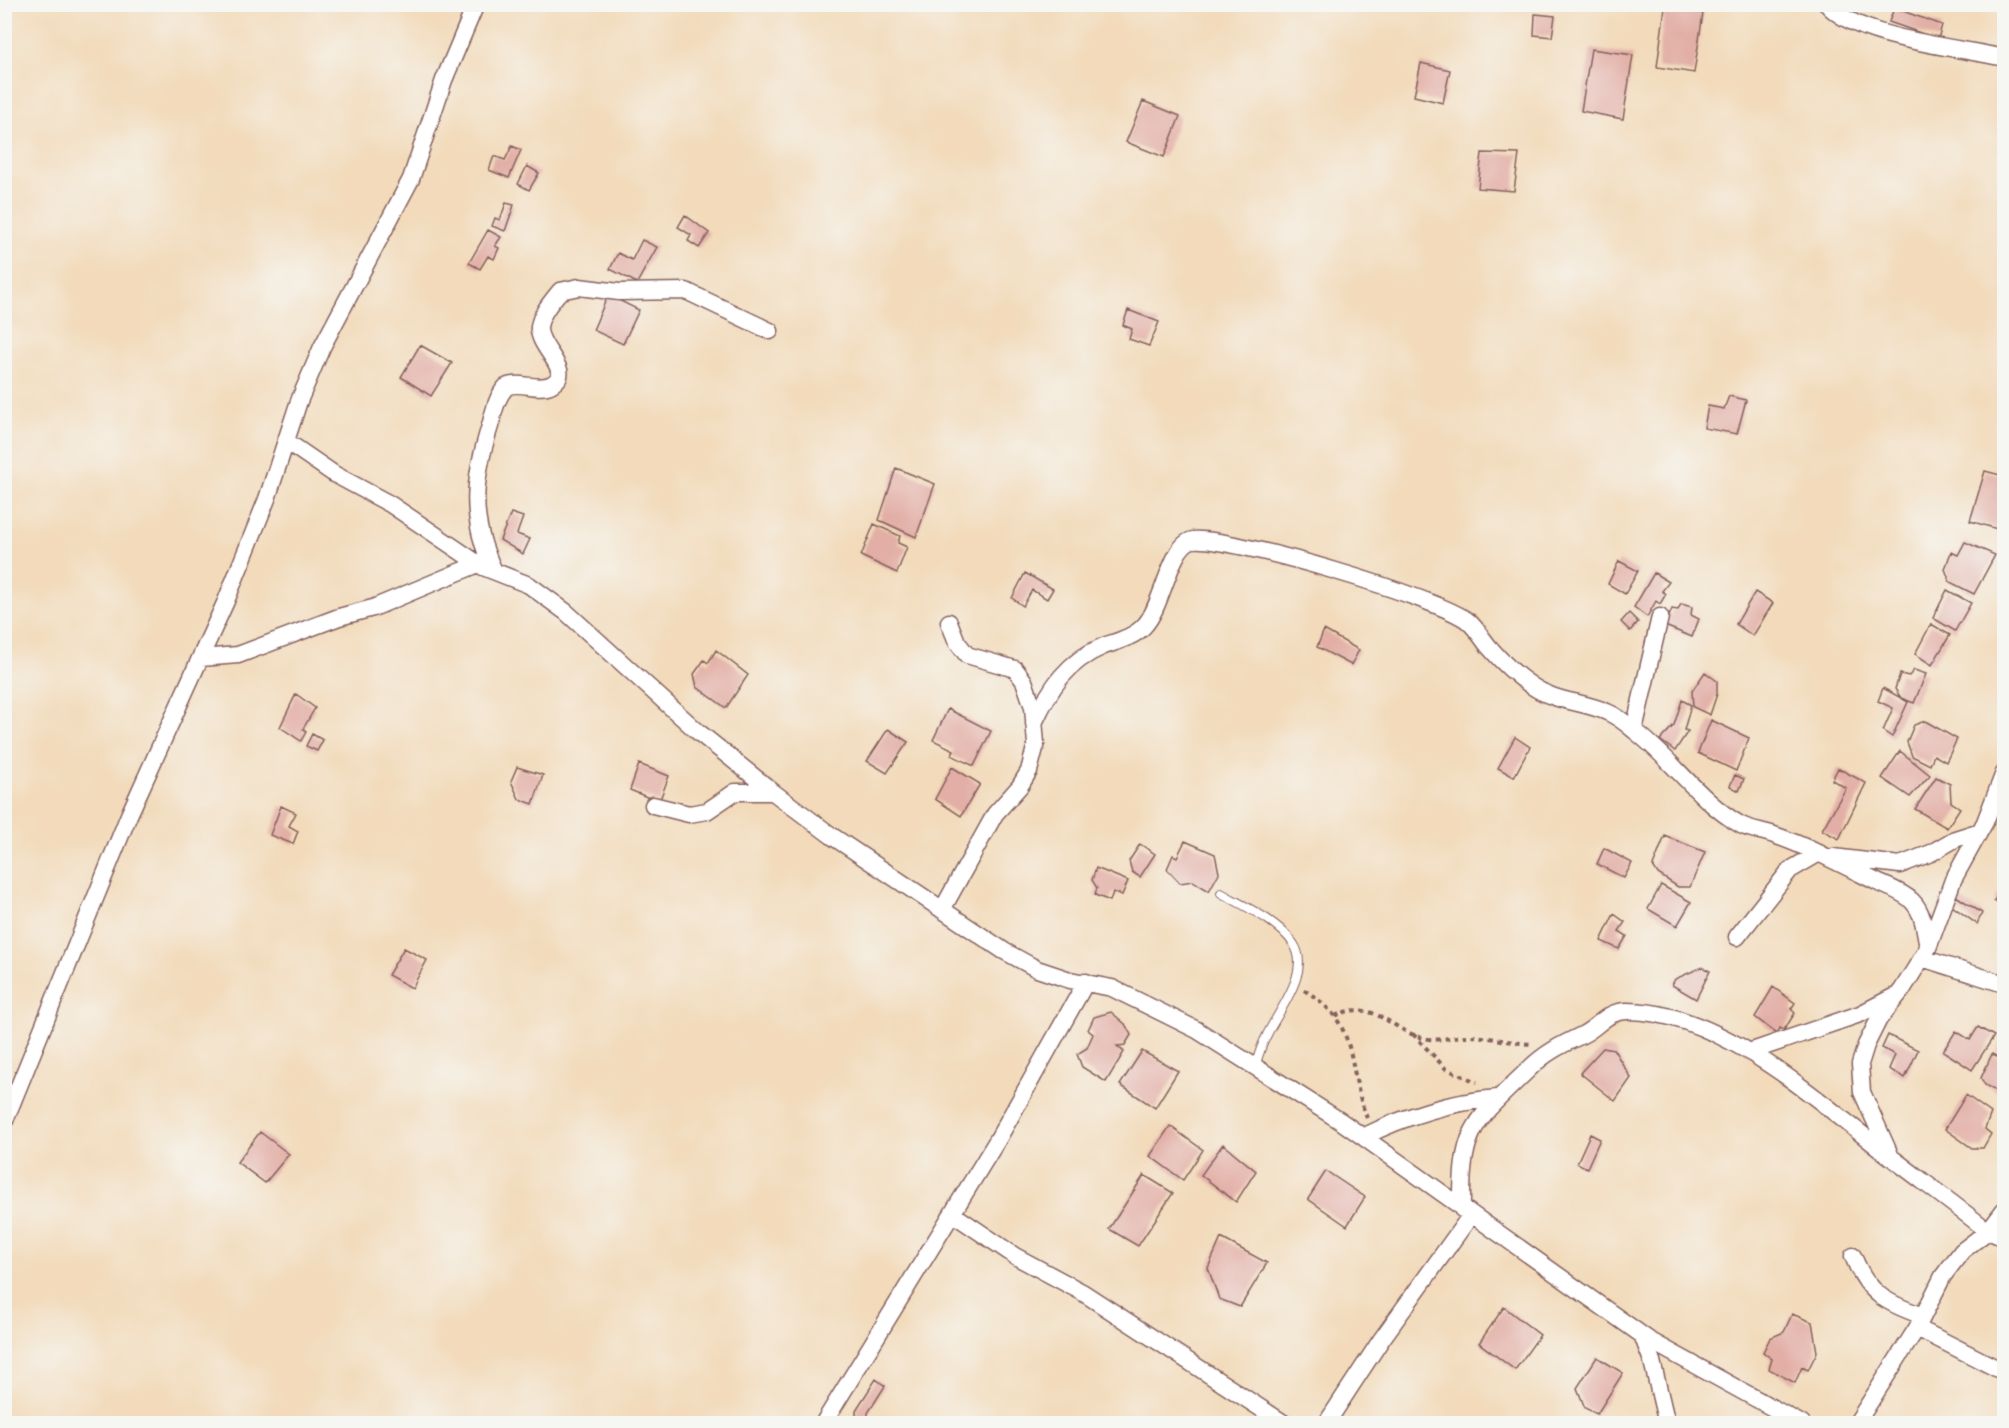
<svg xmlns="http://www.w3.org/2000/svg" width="2009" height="1428" viewBox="0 0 2009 1428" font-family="Itim,sans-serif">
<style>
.building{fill:#e2aea5}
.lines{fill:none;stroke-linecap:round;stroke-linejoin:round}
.lane-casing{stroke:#85605d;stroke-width:10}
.street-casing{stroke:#85605d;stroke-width:19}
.path{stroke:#85605d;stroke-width:4;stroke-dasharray:4.5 4.5;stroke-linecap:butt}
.lane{stroke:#fff;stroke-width:8}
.street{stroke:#fff;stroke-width:16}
</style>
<rect width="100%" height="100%" fill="#f6f6f2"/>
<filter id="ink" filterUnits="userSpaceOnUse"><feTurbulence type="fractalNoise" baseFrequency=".0167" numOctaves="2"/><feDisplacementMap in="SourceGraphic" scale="12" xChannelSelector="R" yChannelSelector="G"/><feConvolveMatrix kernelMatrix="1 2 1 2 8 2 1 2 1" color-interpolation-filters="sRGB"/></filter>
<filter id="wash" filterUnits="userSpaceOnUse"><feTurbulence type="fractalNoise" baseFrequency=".008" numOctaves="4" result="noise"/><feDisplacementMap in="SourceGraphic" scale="24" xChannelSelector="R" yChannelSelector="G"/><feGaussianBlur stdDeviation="1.35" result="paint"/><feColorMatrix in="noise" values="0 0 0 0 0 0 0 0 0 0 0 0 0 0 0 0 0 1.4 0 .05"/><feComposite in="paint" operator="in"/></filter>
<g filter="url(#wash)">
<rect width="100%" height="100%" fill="#f2daba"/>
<g id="blocks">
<path class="building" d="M1665 7 1703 13 1694 73 1657 67Z
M1894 8 1942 25 1938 39 1889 22Z
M1535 14 1555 16 1552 37 1534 35Z
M1591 49 1633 55 1623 119 1581 111Z
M1421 63 1450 70 1443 103 1414 96Z
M1143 101 1180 116 1164 157 1126 142Z
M512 146 521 150 509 178 489 170 494 156 505 160Z
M1482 153 1519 154 1514 191 1478 188Z
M527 166 539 173 529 190 518 184Z
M506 203 514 205 505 231 492 226 495 218 500 220Z
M685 215 709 233 699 248 688 241 691 235 678 227Z
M488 230 501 237 495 246 499 248 494 259 488 256 480 269 469 263Z
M642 240 657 247 637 283 610 269 618 253 632 260Z
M608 295 639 310 623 344 593 330Z
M1128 310 1159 322 1149 346 1129 339 1132 329 1123 325Z
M420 345 452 363 431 396 401 377Z
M1729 396 1746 400 1737 434 1704 428 1708 406 1724 409Z
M896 468 935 484 916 537 879 520Z
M1985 471 2004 476V531L1970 521Z
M511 513 523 517 517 534 530 539 523 554 500 540Z
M874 524 900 536 898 543 907 547 897 573 861 556Z
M1965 542 1995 555 1974 594 1950 582 1945 569 1951 552 1958 555Z
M1619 561 1638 571 1625 594 1608 584Z
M1025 573 1053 589 1047 599 1032 590 1023 606 1012 598Z
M1654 573 1669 582 1662 591 1666 594 1660 604 1656 601 1647 617 1634 607Z
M1947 590 1971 603 1955 631 1933 618Z
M1755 592 1773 603 1753 636 1736 624Z
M1681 604 1692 607 1691 615 1699 619 1692 637 1665 626 1672 609 1678 610Z
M1629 613 1638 622 1630 631 1621 622Z
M1931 624 1950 635 1932 665 1915 654Z
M1324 630 1359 650 1351 665 1317 647Z
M716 650 748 675 726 708 697 687 694 674 704 660 708 663Z
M1914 670 1926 674 1914 703 1901 698 1908 702 1892 737 1883 731 1893 708 1878 701 1883 688 1901 698 1895 689 1900 674 1909 676Z
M1705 672 1717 681V694L1710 715 1693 707 1692 691Z
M296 694 315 708 303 729 306 732 301 741 280 727Z
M1682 700 1691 705 1684 730 1688 731 1675 751 1660 740 1674 725Z
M948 709 991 731 974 766 951 755 954 750 933 740Z
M1711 720 1749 738 1736 771 1698 753Z
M1925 721 1957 739 1946 762 1934 755 1930 765 1912 756 1907 742 1914 725Z
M888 729 908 742 887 773 867 761Z
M312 734 323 740 317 751 306 746Z
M1515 737 1530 747 1514 777 1498 768Z
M1900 751 1930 775 1910 797 1882 778Z
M639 764 669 776 659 802 630 790Z
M517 767 543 775 533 804 519 799 511 781Z
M952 767 980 784 961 816 935 799Z
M1838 768 1866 783 1839 839 1822 830 1846 788 1832 780Z
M1735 775 1744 779 1739 791 1730 786Z
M1936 777 1950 784 1951 802 1960 808 1947 828 1915 809Z
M281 806 296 813 289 826 298 831 293 844 270 835Z
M1665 836 1705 852 1690 887H1678L1658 874 1653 866Z
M1185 841 1215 854 1219 873 1209 891 1193 881 1180 883 1167 869 1173 855 1177 857Z
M1140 844 1155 854 1140 877 1132 872 1129 861Z
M1604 848 1632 863 1624 878 1597 864Z
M1096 868 1128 881 1122 895 1113 892 1110 901 1095 895 1097 888 1092 880Z
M2004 882V908L1994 901Z
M1661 885 1691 902 1677 926 1648 909Z
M1956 896 1982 913 1977 924 1952 906Z
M1614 914 1625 922 1619 931 1627 936 1619 949 1601 941Z
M404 948 427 960 412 988 388 975Z
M1702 967 1710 971 1696 999 1672 985 1675 979Z
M1773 987 1795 1003 1791 1009 1795 1013 1784 1030 1780 1028 1777 1034 1755 1017Z
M1111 1012 1125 1024 1131 1035 1125 1045 1117 1046 1124 1052 1106 1082 1082 1067 1077 1054 1087 1048 1093 1034 1088 1030 1094 1017Z
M1978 1027 1994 1036 1972 1070 1943 1051 1956 1031 1970 1040Z
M1888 1035 1918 1050 1905 1078 1889 1069 1895 1055 1882 1048Z
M2004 1036V1059L1998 1050Z
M1603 1048 1614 1050 1631 1078 1615 1101 1580 1073Z
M1142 1051 1178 1071 1155 1108 1120 1085Z
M1992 1054 2004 1061V1096L1985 1085 1981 1078Z
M1966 1095 1991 1113 1985 1129 1991 1134 1983 1148H1972L1945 1129Z
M1170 1126 1203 1150 1183 1180 1150 1156Z
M260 1132 289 1154 265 1183 237 1162Z
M1590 1134 1600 1139 1587 1168 1577 1163Z
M1223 1144 1256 1171 1236 1202 1201 1175Z
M1326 1171 1365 1197 1347 1226 1308 1199Z
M1144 1175 1173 1193 1138 1246 1109 1229Z
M1221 1238 1267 1263 1240 1307 1219 1299 1208 1268Z
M1504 1307 1540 1335 1515 1370 1479 1343Z
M1792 1314 1812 1322 1817 1352 1808 1370 1802 1367 1795 1383 1769 1369 1772 1359 1763 1352 1770 1338 1784 1332Z
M1597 1357 1623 1373 1597 1414 1585 1408 1577 1388Z
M876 1379 885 1386 868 1413V1421L871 1424H856V1410Z"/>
</g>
</g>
<g filter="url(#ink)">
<use href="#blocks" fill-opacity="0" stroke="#85605d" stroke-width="1.5"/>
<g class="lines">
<g class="lane-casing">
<path id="lane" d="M1221 893C1244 906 1278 921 1293 943 1313 971 1277 1012 1266 1037 1261 1046 1258 1057 1255 1067"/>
</g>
<g class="street-casing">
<path id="street" d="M1827 4C1857 39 1958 47 2004 58
M286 441 334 474 390 504 483 567 529 585 566 612 697 731 773 792 832 836 1004 951 1037 969 1070 980 1112 988 1197 1030 1342 1122 1649 1340 1802 1424
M494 571C469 519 473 480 490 426 494 412 496 398 506 387 520 380 538 392 552 384 575 371 537 348 539 327 541 313 552 301 560 291L579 287 619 292 686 291 770 331
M201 658 238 655 339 617 373 608 478 564
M1034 723C1050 688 1067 661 1104 646 1118 641 1134 637 1144 626 1163 607 1170 544 1193 540 1226 535 1444 599 1469 622 1477 629 1483 640 1490 648 1502 662 1517 676 1532 686 1555 702 1582 701 1607 712 1617 716 1627 724 1635 731 1672 759 1700 802 1741 825 1751 830 1763 831 1774 835 1809 847 1843 865 1877 882 1888 887 1903 892 1912 901 1924 913 1925 932 1928 948
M1634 730 1660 617
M653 805 689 814 707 811 735 792H773
M1833 857 1900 865 1931 853 1955 839 1980 831
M942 910 995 814 1020 786 1029 771 1036 744 1033 707 1024 681 1015 669 967 655 957 642 949 622
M1737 937 1790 870 1819 853
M1922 958 2004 984
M1749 1052 1860 1014 1893 997
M4 1123 129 815 226 601 267 499 299 401 322 347 411 179 444 80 476 4
M1363 1137C1405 1116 1451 1102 1497 1098
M1891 1157 1862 1092 1860 1064 1866 1045 1879 1019 1902 990 1928 948 1953 880 1985 822 2004 773
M1462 1209C1461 1128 1473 1123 1529 1069 1545 1053 1561 1045 1582 1035 1599 1027 1607 1010 1629 1011 1720 1012 1815 1098 1883 1151 1918 1178 1954 1204 1988 1231L2004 1238
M953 1214 1015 1256 1082 1292 1285 1424
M1853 1256C1868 1294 1886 1303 1923 1316
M1917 1328 2004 1372
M1642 1335 1652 1361 1667 1424
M823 1424 998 1139 1086 982
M1326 1424 1381 1340 1471 1215
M1856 1424 1917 1328 1943 1276 1962 1251 1988 1231 2004 1210"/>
</g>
<path class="path" d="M1304 990C1362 1025 1345 1064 1367 1118
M1335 1016C1375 996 1392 1034 1429 1039 1443 1041 1457 1035 1471 1036 1491 1037 1511 1043 1532 1044
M1413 1034 1446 1069 1477 1082"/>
<use href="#lane" class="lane"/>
<use href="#street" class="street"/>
</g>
</g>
<rect width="2009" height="1428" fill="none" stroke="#f6f6f2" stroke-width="24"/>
</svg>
